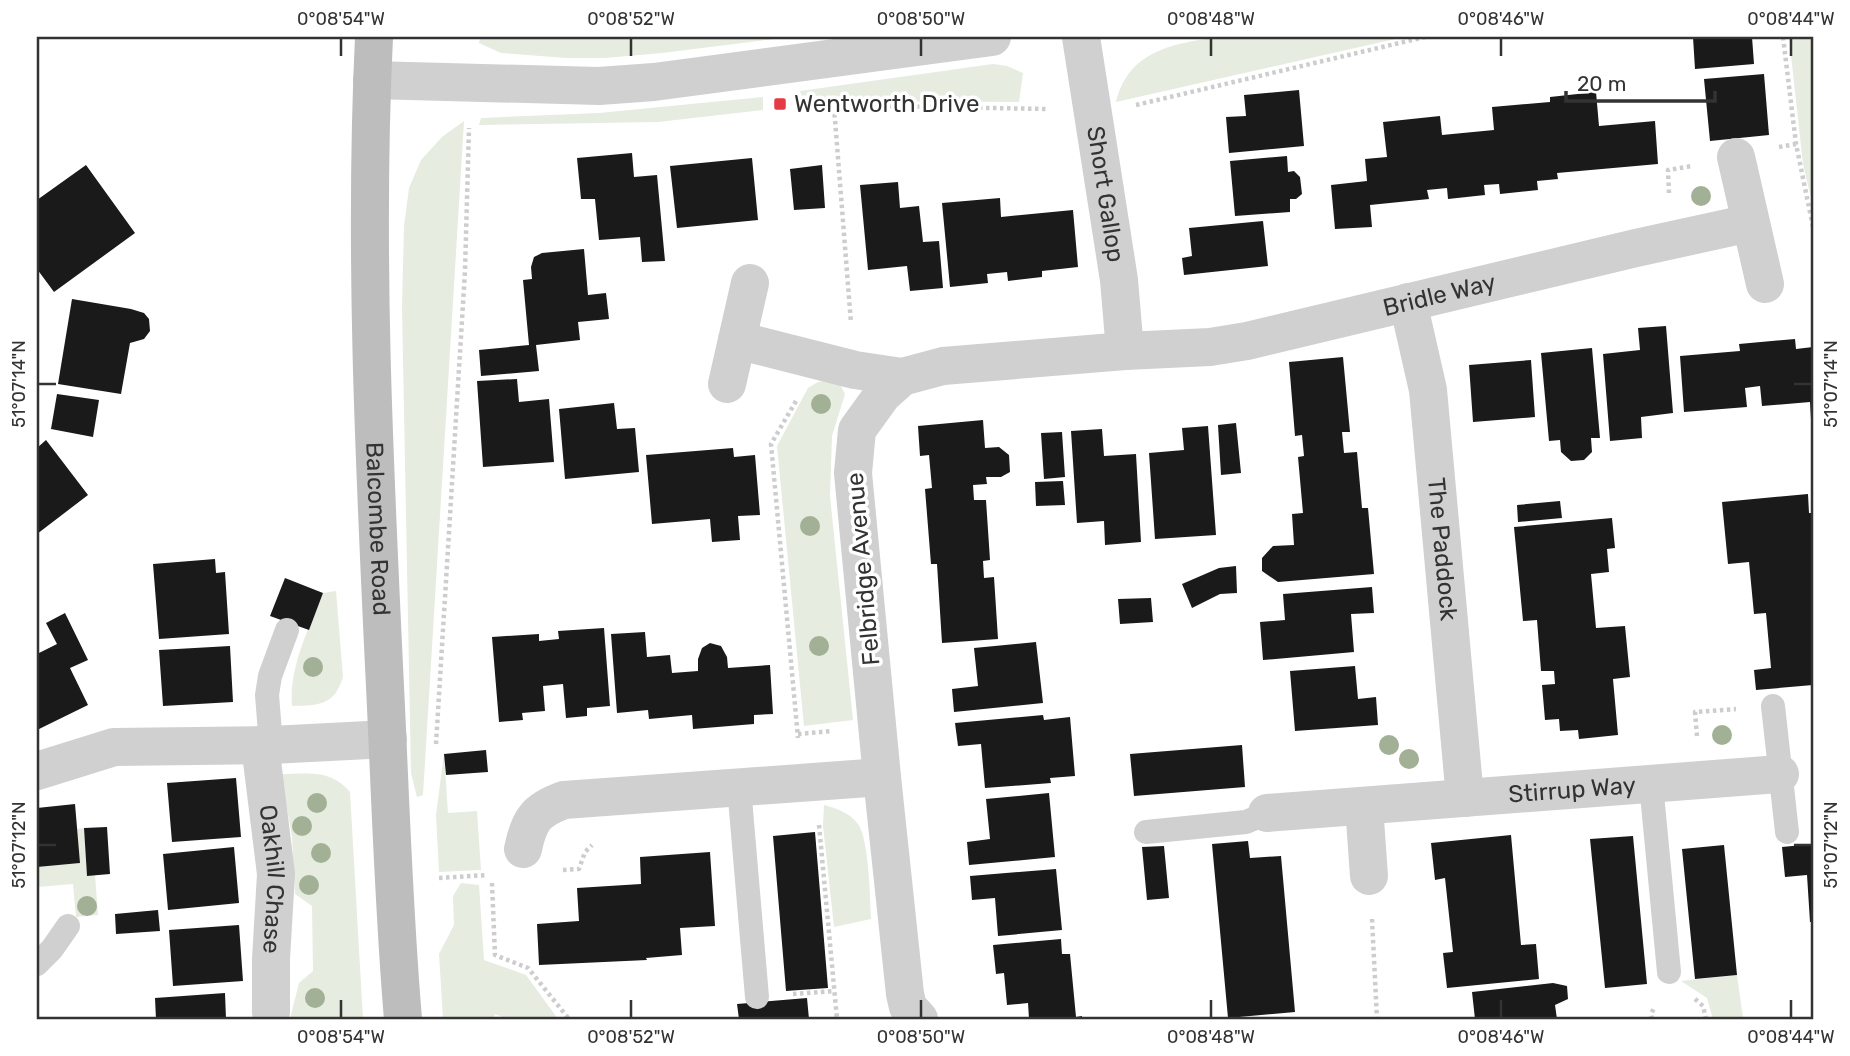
<svg xmlns="http://www.w3.org/2000/svg" width="1850" height="1056" viewBox="0 0 1850 1056" font-family="Rubik,sans-serif">
<style>
.green{fill:#e6ecdf}
.building{fill:#1a1a1a}
.lines{fill:none;stroke-linecap:round;stroke-linejoin:round}
.path{stroke:#cdcdcd;stroke-width:4.5;stroke-dasharray:3.5 3.5;stroke-linecap:butt}
.lane{stroke:#d0d0d0;stroke-width:24}
.street{stroke:#d0d0d0;stroke-width:38}
.secondary{stroke:#bdbdbd;stroke-width:38}
.tree{fill:#a2b095}
.ticks{fill:none;stroke:#333;stroke-width:2.5}
.poi-dot{fill:#e63946;stroke:#fff;stroke-width:2.5}
.labels{text-anchor:middle;dominant-baseline:central;stroke-width:7;stroke-linejoin:round;paint-order:stroke}
.poi-label{font-size:24px;fill:#333;stroke:#fff;text-anchor:start}
.street-label{font-size:24px;fill:#333;stroke:#fff}
.neatline{fill:none;stroke:#333;stroke-width:2.5}
.ticks-label{font-size:18px;text-anchor:middle;fill:#333}
</style>
<rect width="100%" height="100%" fill="#fff"/>
<path class="green" d="M480 37H791L662 53 605 58H566L501 53 479 43Z
M1221 37H1404L1116 102C1129 50 1174 43 1221 37Z
M1789 37H1813V206L1803 164Z
M993 64 1007 66 1023 73 1019 102 845 101 805 105 800 91Z
M763 97V110L658 122 479 125 481 118 599 113Z
M464 121 423 795 417 797 411 773 402 306 404 226 409 188 421 160 442 137Z
M830 380 840 384 845 394 832 436 830 496 853 720 804 726 777 446 808 388 818 382Z
M336 591 343 677C334 706 319 705 292 706 289 666 309 629 323 593Z
M444 754 448 813 477 811 481 870 439 872 436 815Z
M281 774C309 774 330 769 350 792L363 1019H290L299 983 313 971 312 906 295 894 292 837Z
M824 805C838 809 850 813 858 824 869 839 870 898 871 919L834 927 823 826Z
M84 828 87 875H95L98 915 76 917 73 884 37 887V867L80 863 77 829Z
M461 883 479 885 484 960 526 975 558 1019H507L495 1014 493 1019H443L439 954 454 925 453 896Z
M1737 975 1743 1018 1740 1019H1713L1707 998 1681 981Z"/>
<path class="building" d="M1693 37H1752L1754 64 1695 69Z
M1764 74 1769 135 1710 141 1704 79Z
M1299 90 1304 146 1229 153 1226 117 1246 116 1244 95Z
M1596 92 1599 126 1655 121 1658 164 1557 173 1558 179 1537 181 1538 190 1500 194 1499 184 1484 185 1485 195 1448 199 1447 188 1427 190 1429 199 1370 205 1372 227 1335 229 1331 185 1367 181 1365 159 1387 157 1383 122 1440 116 1442 135 1494 130 1492 107 1550 102V97Z
M632 153 634 177 657 175 665 261 642 262 640 237 599 240 595 199H581L577 158Z
M1287 156 1288 172 1294 171 1300 177 1302 194 1296 199H1290V212L1235 216 1230 161Z
M752 158 758 220 677 228 670 166Z
M86 165 135 233 54 292 37 269V200Z
M822 165 825 208 794 210 790 169Z
M898 182 900 208 919 206 923 242 939 241 943 288 910 291 907 266 868 270 860 185Z
M1000 198 1001 217 1073 210 1078 267 1042 271V277L1008 281 1007 272 987 274 988 283 950 287 942 203Z
M1263 221 1268 266 1184 275 1182 258 1192 256 1189 228Z
M584 249 588 295 606 293 609 319 578 322 580 340 536 345 539 371 481 376 479 350 529 345 523 280 532 279 531 267 534 257 542 253Z
M72 299 131 309 144 313 149 319 150 331 144 339 130 343 121 394 58 384Z
M1666 326 1673 413 1641 417 1642 438 1610 441 1603 354 1640 350 1638 328Z
M1795 339 1796 349 1813 347V421L1811 419 1810 402 1762 406 1760 386 1745 388 1747 407 1684 412 1680 356 1740 351 1739 344Z
M1592 348 1600 438H1591L1592 452 1584 460 1571 461 1561 452 1560 440 1549 441 1541 353Z
M1343 357 1350 432H1342L1344 453 1357 452 1362 508H1368L1374 574 1278 582 1262 571V558L1273 546 1294 545 1292 514 1303 513 1298 457 1304 456 1302 435 1295 436 1289 362Z
M1531 360 1535 417 1473 422 1469 365Z
M517 379 519 402 549 399 554 462 483 467 477 381Z
M57 394 99 400 93 437 51 429Z
M614 403 617 429 635 428 639 472 565 479 559 409Z
M983 420 985 448 999 447 1009 455 1010 472 1001 477H986L987 484 973 485 974 500H986L990 560 983 561 984 578 994 577 998 639 942 643 937 564H931L925 489 932 488 929 455 920 456 918 426Z
M1236 423 1241 473 1221 475 1218 425Z
M1208 426 1216 535 1155 539 1149 453 1184 450 1182 428Z
M1102 429 1104 456 1136 454 1141 542 1105 545 1104 521 1077 523 1071 431Z
M1062 432 1065 477 1044 479 1041 433Z
M46 440 88 495 37 534V448Z
M733 448 734 457 755 455 760 515 738 516 740 540 712 542 710 519 652 524 646 455Z
M1063 481 1065 505 1036 506 1035 482Z
M1808 494 1809 513H1813V685L1756 690 1754 670 1771 668 1766 613 1754 614 1749 562 1728 564 1722 502Z
M1560 501 1562 518 1518 522 1517 505Z
M1612 518 1615 548 1607 549 1609 572 1591 574 1596 628 1625 626 1630 677 1613 679 1618 735 1579 739 1578 730 1560 731 1559 719 1545 720 1542 685 1555 684 1554 671H1541L1537 620 1523 621 1514 527Z
M215 559 216 573 225 572 229 634 159 639 153 564Z
M1236 566 1237 593 1220 594 1192 608 1182 584 1219 568Z
M285 578 323 593 309 630 270 616Z
M1372 587 1374 613 1351 614 1354 652 1263 660 1260 622 1285 620 1283 594Z
M1151 598 1153 622 1120 624 1118 599Z
M65 613 88 660 70 668 88 705 37 730V654L57 644 46 623Z
M604 628 610 706 587 708V716L566 718 563 684 543 686 545 711 522 713 523 720 499 722 492 637 539 634V641L559 639 558 631Z
M645 632 647 657 670 655 672 673 698 671V659L702 648 710 643 721 646 727 657 728 668 770 665 773 714 754 715V724L693 729 692 715 649 719 648 710 617 713 611 634Z
M1036 642 1043 703 954 712 952 689 978 686 974 648Z
M230 646 233 702 163 706 159 650Z
M1355 666 1358 699 1376 697 1378 725 1295 731 1290 671Z
M1043 715 1044 720 1070 717 1075 776 1050 778 1051 783 985 788 981 744 958 746 955 723Z
M1242 745 1245 787 1134 796 1130 754Z
M486 750 488 772 446 775 444 754Z
M236 778 241 837 172 842 167 783Z
M1049 793 1055 857 969 865 967 842 990 839 986 799Z
M75 804 80 863 37 867V808Z
M107 827 110 874 87 876 84 828Z
M815 832 828 988 786 991 773 836Z
M1511 835 1521 945 1536 944 1539 979 1447 988 1443 953 1453 952 1445 878 1435 880 1431 843Z
M1633 836 1647 984 1605 988 1590 839Z
M1248 841 1250 858 1281 856 1295 1012 1228 1018 1212 844Z
M1813 844V922H1810L1807 875 1785 877 1782 847Z
M1724 845 1737 975 1695 979 1682 849Z
M1164 846 1169 898 1147 900 1142 847Z
M234 847 239 903 168 910 163 854Z
M710 852 715 926 680 928 682 955 646 958 647 960 539 965 537 924 579 921 577 888 641 884 640 857Z
M1056 869 1062 930 998 936 995 898 972 900 970 876Z
M158 910 160 931 116 934 115 914Z
M239 925 243 981 173 986 169 930Z
M1061 939 1062 954H1070L1076 1017 1082 1016V1019H1029L1028 1003 1007 1005 1004 973 996 974 993 945Z
M1553 983 1567 986 1568 999 1555 1005 1557 1019H1475L1472 992Z
M225 993 226 1019H156L155 998Z
M807 998 809 1019H739L737 1004Z"/>
<g class="lines">
<path class="path" d="M1783 37 1796 144 1813 227
M1136 105 1425 37
M832 107 880 106 1047 109
M834 107 851 323
M1779 147 1796 144
M1669 193 1668 170 1692 166
M796 401 771 444 798 738
M798 734 832 731
M1697 736 1695 712 1736 709
M436 744 465 271 469 128
M819 825 837 1019
M563 870 579 869 585 852 592 845
M439 878 487 875
M492 883 495 955 528 968 569 1019
M1372 919 1377 1019
M793 994 834 991
M1695 999 1703 1006 1706 1019
M1652 1019 1651 1014 1655 1006"/>
<path class="lane" d="M1773 706 1787 832
M271 745 267 695 270 676 287 630
M1651 784 1669 972
M739 787 757 997
M1146 832 1246 822 1267 813
M37 964 52 949 68 926"/>
<g class="street">
<path id="s1" d="M1081 37 1119 280 1125 351"/>
<path d="M372 80 599 86 654 82 992 37"/>
<path d="M1736 157 1765 284"/>
<path id="s2" d="M1408 302 1428 390 1465 798"/>
<path d="M737 340 855 370 902 377"/>
<path d="M727 384 750 283"/>
<path id="s3" d="M260 745 276 874 271 959V1012"/>
<path d="M37 771 114 747 271 745 388 739"/>
<path d="M882 777 905 994 908 1007 919 1019"/>
<path d="M1364 806 1369 876"/>
<path id="s4" d="M1267 813 1780 774"/>
<path id="s5" d="M523 849C529 820 536 810 564 800L882 777 853 473 857 430 883 394 902 377 943 366 1125 351 1210 347 1247 341 1636 248 1750 223"/>
</g>
<path class="secondary" id="s6" d="M374 37C364 246 374 456 384 666 390 783 393 902 403 1019"/>
</g>
<g class="tree">
<circle cx="1701" cy="196" r="10"/>
<circle cx="821" cy="404" r="10"/>
<circle cx="810" cy="526" r="10"/>
<circle cx="819" cy="646" r="10"/>
<circle cx="313" cy="667" r="10"/>
<circle cx="1722" cy="735" r="10"/>
<circle cx="1389" cy="745" r="10"/>
<circle cx="1409" cy="759" r="10"/>
<circle cx="317" cy="803" r="10"/>
<circle cx="302" cy="826" r="10"/>
<circle cx="321" cy="853" r="10"/>
<circle cx="309" cy="885" r="10"/>
<circle cx="87" cy="906" r="10"/>
<circle cx="315" cy="998" r="10"/>
</g>
<path class="ticks" d="M341 38V56M631 38V56M921 38V56M1211 38V56M1501 38V56M1791 38V56M38 384H56M1794 384H1812M38 845H56M1794 845H1812M341 1000V1018M631 1000V1018M921 1000V1018M1211 1000V1018M1501 1000V1018M1791 1000V1018"/>
<rect class="poi-dot" x="773" y="97" width="14" height="14" rx="3.5"/>
<g class="labels">
<g class="poi-label">
<text x="794" y="104">Wentworth Drive</text>
</g>
<g class="street-label">
<text stroke="none"><textPath href="#s1" startOffset="159">Short Gallop</textPath></text>
<text stroke="none"><textPath href="#s5" startOffset="1351">Bridle Way</textPath></text>
<text stroke="none"><textPath href="#s6" startOffset="492">Balcombe Road</textPath></text>
<text stroke="none"><textPath href="#s2" startOffset="250">The Paddock</textPath></text>
<text transform="translate(863 569) rotate(-95)">Felbridge Avenue</text>
<text stroke="none"><textPath href="#s4" startOffset="306">Stirrup Way</textPath></text>
<text stroke="none"><textPath href="#s3" startOffset="135">Oakhill Chase</textPath></text>
</g>
</g>
<rect width="1850" height="1056" fill="none" stroke="#ffffff" stroke-width="77"/>
<path d="M1566 91v10h149v-10" fill="none" stroke="#333333" stroke-width="3.5"/>
<text x="1577" y="91" font-size="21" fill="#333333" stroke="#ffffff" stroke-width="5" paint-order="stroke">20 m</text>
<rect x="38" y="38" width="1774" height="980" class="neatline"/>
<g class="ticks-label">
<text x="341" y="25">0°08'54"W</text>
<text x="631" y="25">0°08'52"W</text>
<text x="921" y="25">0°08'50"W</text>
<text x="1211" y="25">0°08'48"W</text>
<text x="1501" y="25">0°08'46"W</text>
<text x="1791" y="25">0°08'44"W</text>
<text transform="translate(19 384) rotate(-90)" y="6">51°07'14"N</text>
<text transform="translate(1831 384) rotate(-90)" y="6">51°07'14"N</text>
<text transform="translate(19 845) rotate(-90)" y="6">51°07'12"N</text>
<text transform="translate(1831 845) rotate(-90)" y="6">51°07'12"N</text>
<text x="341" y="1043">0°08'54"W</text>
<text x="631" y="1043">0°08'52"W</text>
<text x="921" y="1043">0°08'50"W</text>
<text x="1211" y="1043">0°08'48"W</text>
<text x="1501" y="1043">0°08'46"W</text>
<text x="1791" y="1043">0°08'44"W</text>
</g>
</svg>
